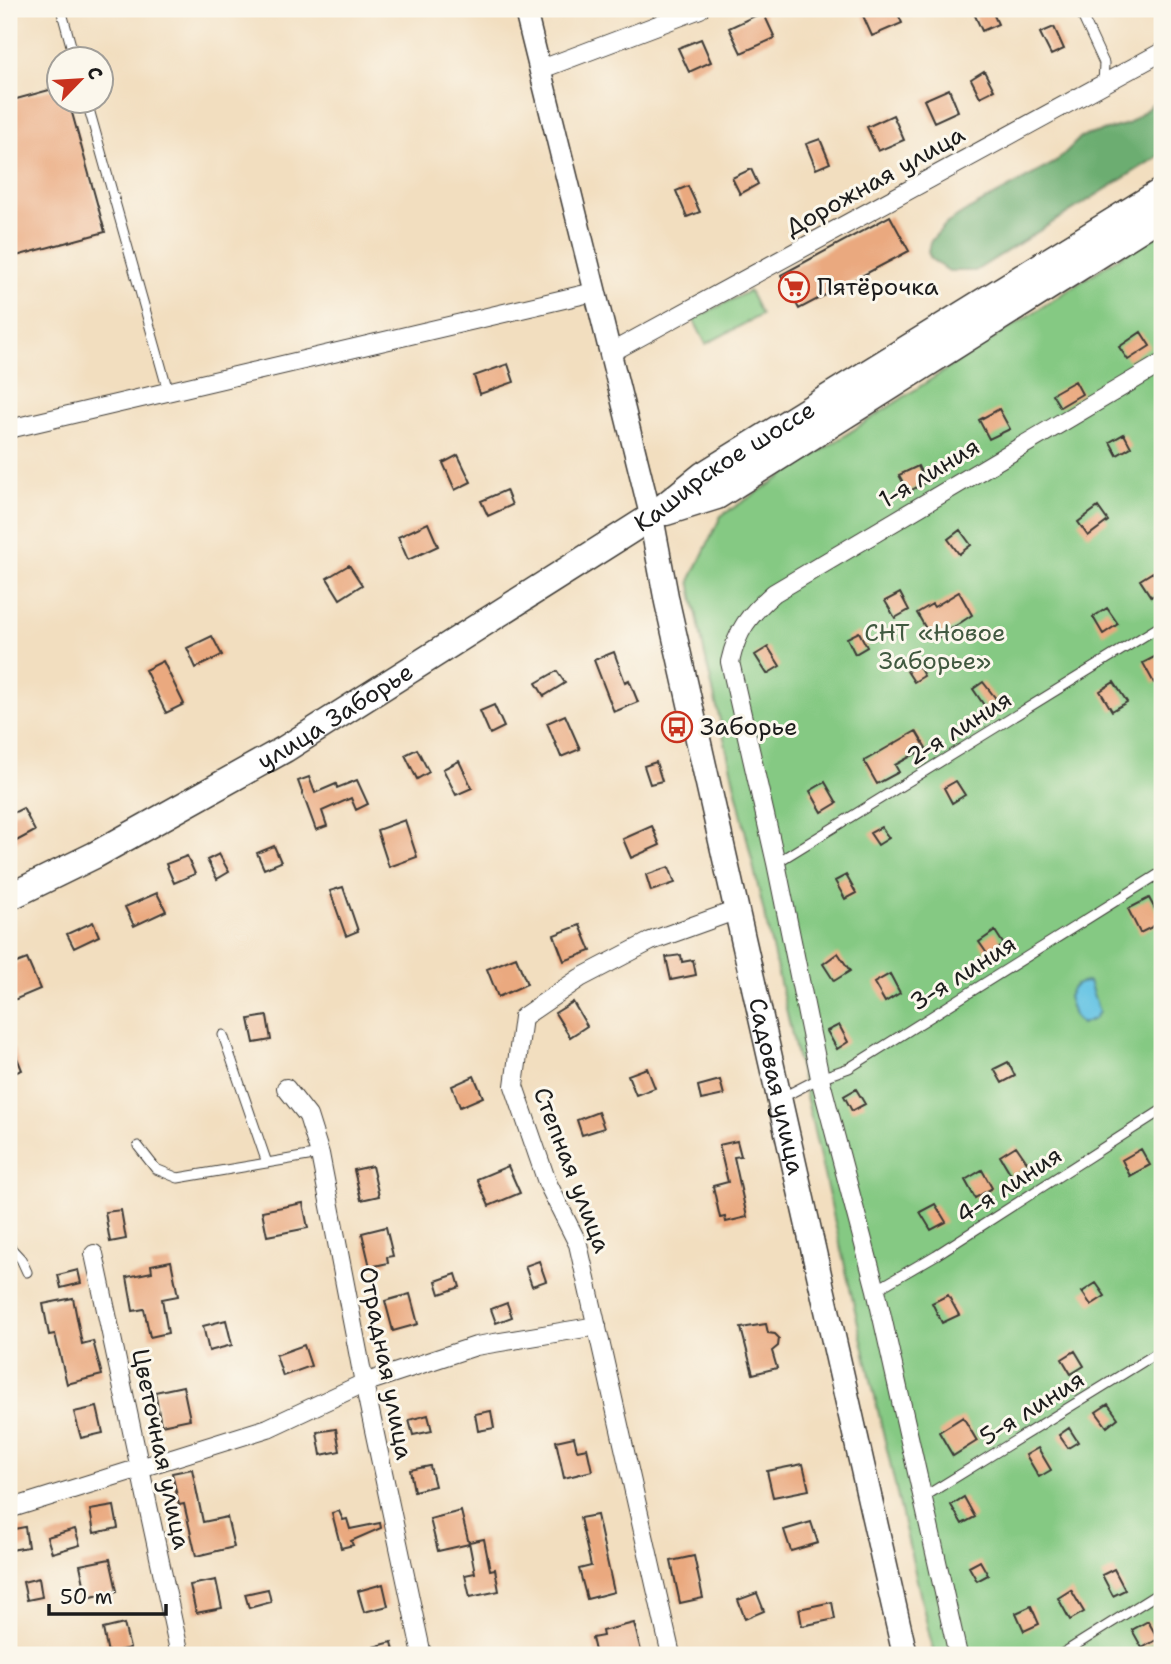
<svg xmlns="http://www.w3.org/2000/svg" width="1171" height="1664" viewBox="0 0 1171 1664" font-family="'Shantell Sans',sans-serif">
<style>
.green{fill:#85c983;stroke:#507250;stroke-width:2}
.forest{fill:#6cad71;stroke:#446446;stroke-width:2}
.water{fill:#66c4e4;stroke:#417080;stroke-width:2}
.building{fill:#eaa97f}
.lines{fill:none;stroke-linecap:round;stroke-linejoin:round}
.service-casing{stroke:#3c3934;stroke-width:11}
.minor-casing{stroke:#3c3934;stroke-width:20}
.tertiary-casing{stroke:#3c3934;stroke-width:24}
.secondary-casing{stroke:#3c3934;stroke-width:27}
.primary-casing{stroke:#3c3934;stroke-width:29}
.service{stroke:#fff;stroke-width:9}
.minor{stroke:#fff;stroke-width:18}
.tertiary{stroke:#fff;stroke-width:21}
.secondary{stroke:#fff;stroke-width:24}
.primary{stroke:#fff;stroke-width:26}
.labels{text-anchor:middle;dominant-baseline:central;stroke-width:6;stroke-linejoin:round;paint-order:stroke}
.street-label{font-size:24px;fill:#1c1c1c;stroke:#fbf7ec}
.poi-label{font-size:24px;fill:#1c1c1c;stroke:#fbf7ec;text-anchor:start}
.park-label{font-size:24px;fill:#415940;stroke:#fbf7ec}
</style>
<rect width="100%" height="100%" fill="#fbf7ec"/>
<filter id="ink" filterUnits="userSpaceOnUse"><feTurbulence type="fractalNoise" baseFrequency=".0143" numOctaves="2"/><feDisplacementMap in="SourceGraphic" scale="14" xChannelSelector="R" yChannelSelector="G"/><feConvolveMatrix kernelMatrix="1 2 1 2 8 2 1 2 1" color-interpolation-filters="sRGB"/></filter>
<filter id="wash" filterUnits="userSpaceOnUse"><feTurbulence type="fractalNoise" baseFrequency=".00686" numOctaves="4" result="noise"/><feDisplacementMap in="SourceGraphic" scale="28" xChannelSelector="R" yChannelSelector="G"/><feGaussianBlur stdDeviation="1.57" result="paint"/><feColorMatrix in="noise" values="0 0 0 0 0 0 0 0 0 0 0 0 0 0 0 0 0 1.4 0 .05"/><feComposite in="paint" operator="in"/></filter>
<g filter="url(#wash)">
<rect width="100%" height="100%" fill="#f2debf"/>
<path class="green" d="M1162 229V1655H934L704 651 690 581 721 516Z
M749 291 761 315 706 344 693 319Z"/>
<path class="forest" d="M1162 97V154L975 271H949L931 259 928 252 930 242 946 224 968 210 1056 162 1081 137 1128 124Z"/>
<path class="water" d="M1089 982 1099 1012 1094 1019 1081 1024 1074 1016 1068 997C1072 986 1077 982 1089 982Z"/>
<g id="blocks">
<path class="building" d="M860 9H896L902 23 872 36Z
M972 9H991L998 24 982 31Z
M763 12 775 38 741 53 729 28Z
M1054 27 1064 49 1051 55 1040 33Z
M701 39 711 62 689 72 678 48Z
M984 71 994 90 980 97 971 79Z
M60 87V102H69L105 232 9 258V101Z
M949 89 958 111 934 122 924 100Z
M893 115 904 140 878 151 867 127Z
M820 139 830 163 816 169 806 144Z
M751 169 758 184 740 194 732 178Z
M688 186 700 212 687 217 676 191Z
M890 216 909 251 799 309 781 275Z
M1141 332 1150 346 1128 360 1119 347Z
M508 364 514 382 480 394 474 376Z
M1075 381 1082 394 1060 407 1052 394Z
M999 409 1010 429 989 439 979 420Z
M1124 434 1131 447 1117 455 1110 442Z
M458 455 471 482 455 490 443 463Z
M918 466 926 482 908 492 899 475Z
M506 490 512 505 488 516 481 501Z
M1098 507 1108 521 1088 536 1078 522Z
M428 523 438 546 408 560 398 537Z
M960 530 971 545 959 554 948 539Z
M349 565 362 585 340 599 327 578Z
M1153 572 1162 590 1151 597 1140 580Z
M959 592 972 615 933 641 917 613 932 604 934 607Z
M900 593 909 610 895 618 885 601Z
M1107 608 1118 624 1103 634 1093 617Z
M859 632 867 647 855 654 847 638Z
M212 636 222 655 196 668 187 648Z
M768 647 780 666 767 674 755 655Z
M614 652 625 682 629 680 638 702 614 712 594 660Z
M1156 656 1162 667V679L1154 683 1143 663Z
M163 661 184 704 166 713 145 670Z
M918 665 924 676 914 682 907 671Z
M557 671 565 683 544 696 536 683Z
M983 682 997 700 986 708 973 689Z
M1114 682 1127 702 1112 711 1100 691Z
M494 705 504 727 490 734 480 711Z
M565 715 580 749 561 757 547 723Z
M916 731 926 748 895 765 899 772 877 784 864 761Z
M417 749 429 772 417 779 405 755Z
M459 761 472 788 456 795 443 769Z
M656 762 662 781 650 784 644 766Z
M309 777 315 793 336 784 337 788 357 780 368 804 356 810 351 798 322 811 327 826 316 830 298 781Z
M956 781 965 795 952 803 944 788Z
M825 782 837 803 822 812 810 791Z
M23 808 35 831 9 845V815Z
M405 820 417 857 389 867 377 830Z
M652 826 660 845 631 858 623 839Z
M881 827 889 838 878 845 870 833Z
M274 846 281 862 264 869 257 853Z
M219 854 229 872 217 879 207 860Z
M187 856 195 874 174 883 166 864Z
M669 867 675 883 651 891 646 875Z
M846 875 856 893 845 899 835 881Z
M343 887 358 931 346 936 330 891Z
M157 893 166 911 134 926 125 907Z
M1149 898 1162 922 1140 933 1128 909Z
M93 922 99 936 74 948 67 934Z
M580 925 591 951 564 961 554 935Z
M995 931 1004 945 988 955 979 942Z
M838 953 850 971 834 981 823 964Z
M681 955 682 962 693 960 696 975 671 980 666 957Z
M516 957 527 984 498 997 487 969Z
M27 959 40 989 14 1000 9 986V966Z
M890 974 900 993 885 1002 874 983Z
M573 1002 587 1026 570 1037 555 1013Z
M267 1016 271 1040 254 1043 249 1019Z
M839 1025 848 1042 837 1049 827 1031Z
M9 1038 22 1070 9 1075Z
M1008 1062 1015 1076 1002 1083 994 1069Z
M647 1068 655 1088 636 1095 628 1075Z
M474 1076 483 1097 460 1107 452 1086Z
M720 1080 724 1095 701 1100 698 1086Z
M856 1089 865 1104 852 1111 844 1096Z
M598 1112 604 1128 582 1135 577 1120Z
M737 1141 741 1156 734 1157 747 1217 726 1222 725 1217 720 1218 713 1186 728 1182 719 1145Z
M1016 1146 1029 1165 1012 1176 1000 1156Z
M1141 1149 1150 1165 1130 1176 1122 1160Z
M372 1166 379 1196 361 1200 354 1170Z
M508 1166 520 1193 489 1206 477 1179Z
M982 1170 992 1188 975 1198 965 1180Z
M303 1203 308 1228 267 1236 262 1211Z
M935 1204 946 1222 931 1230 920 1212Z
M121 1210 126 1239 110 1242 105 1212Z
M386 1227 393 1256 387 1257 388 1263 370 1267 362 1233Z
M171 1261 178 1296 162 1299 168 1333 150 1337 144 1309 133 1311 127 1277 152 1272 151 1265Z
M539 1261 546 1281 532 1286 525 1266Z
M78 1270 81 1283 61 1288 58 1275Z
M456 1274 460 1287 440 1294 436 1281Z
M1096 1283 1105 1296 1091 1305 1082 1292Z
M410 1294 418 1324 393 1331 385 1301Z
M948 1295 959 1315 942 1323 932 1303Z
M73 1298 82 1344 93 1341 102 1375 67 1384 55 1334 49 1335 43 1304Z
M507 1303 512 1317 496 1323 491 1309Z
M226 1320 232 1345 209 1351 203 1326Z
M766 1324 768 1333 775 1334 779 1338 778 1346 772 1351 777 1368 753 1374 741 1328Z
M304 1345 311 1366 283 1376 276 1355Z
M1075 1351 1084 1366 1071 1374 1062 1359Z
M183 1386 190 1419 161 1425 155 1392Z
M1108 1404 1118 1418 1107 1427 1096 1412Z
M97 1407 103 1433 81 1438 74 1412Z
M491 1411 494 1428 478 1431 475 1414Z
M428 1415 432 1431 413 1435 409 1420Z
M963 1417 977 1441 953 1456 939 1432Z
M1069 1428 1078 1442 1068 1448 1059 1435Z
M336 1429 340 1451 321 1455 317 1432Z
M574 1437 577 1450 587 1448 592 1471 564 1478 556 1441Z
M1038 1448 1051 1470 1039 1477 1026 1455Z
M803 1464 809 1490 773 1497 767 1471Z
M430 1466 435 1486 414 1491 410 1470Z
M192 1469 203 1522 227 1517 234 1547 196 1556 184 1504 179 1505 172 1473Z
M964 1497 975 1517 962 1524 951 1505Z
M114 1506 118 1528 94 1533 90 1510Z
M339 1511 343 1520 347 1519 350 1529 380 1523 381 1528 351 1541 353 1545 341 1548 332 1513Z
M461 1511 469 1544 438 1551 430 1519Z
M597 1515 614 1592 587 1599 579 1569 591 1566 580 1518Z
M811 1522 818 1543 791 1551 784 1530Z
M25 1527 28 1547 11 1550 9 1530Z
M75 1529 80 1545 52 1553 47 1537Z
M484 1539 490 1570 495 1569 499 1591 470 1597 465 1575 475 1573 469 1542Z
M694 1556 703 1598 680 1603 671 1561Z
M110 1559 117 1591 87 1598 80 1565Z
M980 1561 988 1575 977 1581 969 1567Z
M1114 1569 1125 1590 1113 1596 1102 1575Z
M39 1578 42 1597 27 1600 23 1582Z
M216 1580 222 1608 196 1613 190 1585Z
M383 1584 388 1606 364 1612 358 1591Z
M268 1589 271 1602 249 1608 245 1594Z
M1071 1590 1084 1612 1070 1620 1058 1598Z
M757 1593 764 1611 745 1619 738 1600Z
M832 1602 835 1619 802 1626 799 1609Z
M1031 1606 1039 1624 1024 1631 1016 1613Z
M1148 1621 1158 1639 1142 1648 1132 1630Z
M634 1623 642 1655H596L592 1638 603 1636 602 1631Z
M124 1624 130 1648 108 1653 103 1629Z
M392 1642 395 1655H359L358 1651Z"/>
</g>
</g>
<g filter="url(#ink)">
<use href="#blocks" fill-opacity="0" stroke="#3c3934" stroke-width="2"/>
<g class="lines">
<g class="service-casing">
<path id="service" d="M61 9 75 60
M1079 9 1104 63 1103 85
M87 102 168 391
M776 863 1162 625
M223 1035 267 1163
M781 1098 820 1078 849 1068 1162 872
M138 1146 156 1169 178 1178 320 1154
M9 1246 21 1259 27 1272
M876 1290 936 1255 1162 1110
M922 1498 1162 1350
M1060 1655 1162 1591"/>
</g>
<g class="minor-casing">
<path id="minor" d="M539 70 700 9
M610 353 1162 52
M9 429 594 292
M286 1088 308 1116 320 1154 364 1383 422 1655
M94 1254 180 1655
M9 1509 268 1428 364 1383 476 1346 597 1326
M671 1655 578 1244 547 1182 514 1086 523 1017 580 978 651 941 737 910
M958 1655 876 1290 820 1078 776 863 730 662C737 630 749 615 774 593L1162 363"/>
</g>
<g class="tertiary-casing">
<path id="tertiary" d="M525 9 651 517"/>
</g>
<g class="secondary-casing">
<g id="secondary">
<path id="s1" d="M651 517 667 602 905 1655"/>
</g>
</g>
<g class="primary-casing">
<g id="primary">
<path d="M666 512 717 496 1162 215"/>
<path id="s2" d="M9 897 95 855 285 749 651 517 703 475 1162 191"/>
</g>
</g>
<use href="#service" class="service"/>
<use href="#minor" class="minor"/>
<use href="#tertiary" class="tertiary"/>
<use href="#secondary" class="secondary"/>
<use href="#primary" class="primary"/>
</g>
</g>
<defs>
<g id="supermarket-ring" transform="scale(1.575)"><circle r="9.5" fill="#fbf7ec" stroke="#c8321e" stroke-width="1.5"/><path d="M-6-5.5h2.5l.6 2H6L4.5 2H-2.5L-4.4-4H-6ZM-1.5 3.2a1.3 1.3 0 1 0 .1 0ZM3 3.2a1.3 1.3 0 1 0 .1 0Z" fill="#c8321e"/></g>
<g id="bus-ring" transform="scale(1.575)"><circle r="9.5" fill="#fbf7ec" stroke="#c8321e" stroke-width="1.5"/><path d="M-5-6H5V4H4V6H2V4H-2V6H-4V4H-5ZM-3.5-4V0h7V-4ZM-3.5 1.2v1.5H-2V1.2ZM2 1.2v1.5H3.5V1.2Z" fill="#c8321e"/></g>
</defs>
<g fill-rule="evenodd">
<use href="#supermarket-ring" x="794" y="287"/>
<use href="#bus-ring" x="677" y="727"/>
</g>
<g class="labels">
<g class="street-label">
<text transform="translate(875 181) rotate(-29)">Дорожная улица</text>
<text stroke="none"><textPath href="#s2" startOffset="836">Каширское шоссе</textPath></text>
<text transform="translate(929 473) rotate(-31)">1-я линия</text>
<text stroke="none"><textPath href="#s2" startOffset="373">улица Заборье</textPath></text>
<text transform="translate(959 728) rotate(-32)">2-я линия</text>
<text transform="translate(963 973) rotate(-32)">3-я линия</text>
<text stroke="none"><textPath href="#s1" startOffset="583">Садовая улица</textPath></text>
<text transform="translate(572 1170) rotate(69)">Степная улица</text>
<text transform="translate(1009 1185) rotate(-33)">4-я линия</text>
<text transform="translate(386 1363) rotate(79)">Отрадная улица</text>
<text transform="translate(1032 1408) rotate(-32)">5-я линия</text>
<text transform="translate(161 1449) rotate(78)">Цветочная улица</text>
</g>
<g class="poi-label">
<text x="817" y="287">Пятёрочка</text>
<text x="700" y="727">Заборье</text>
</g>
<g class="park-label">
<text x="935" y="633">СНТ «Новое<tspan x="935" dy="28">Заборье»</tspan></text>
</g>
</g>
<rect width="1171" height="1664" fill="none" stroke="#fbf7ec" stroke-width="35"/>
<g transform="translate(80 80) rotate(65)"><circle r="33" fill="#fbf7ec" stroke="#a29f99" stroke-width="2"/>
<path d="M0-5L12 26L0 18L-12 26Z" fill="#c8321e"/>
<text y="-10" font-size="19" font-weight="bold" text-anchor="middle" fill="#1c1c1c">С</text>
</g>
<path d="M49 1604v10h117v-10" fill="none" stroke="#1c1c1c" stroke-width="3.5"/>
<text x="60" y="1604" font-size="21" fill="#1c1c1c" stroke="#fbf7ec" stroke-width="5" paint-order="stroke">50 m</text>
</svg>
